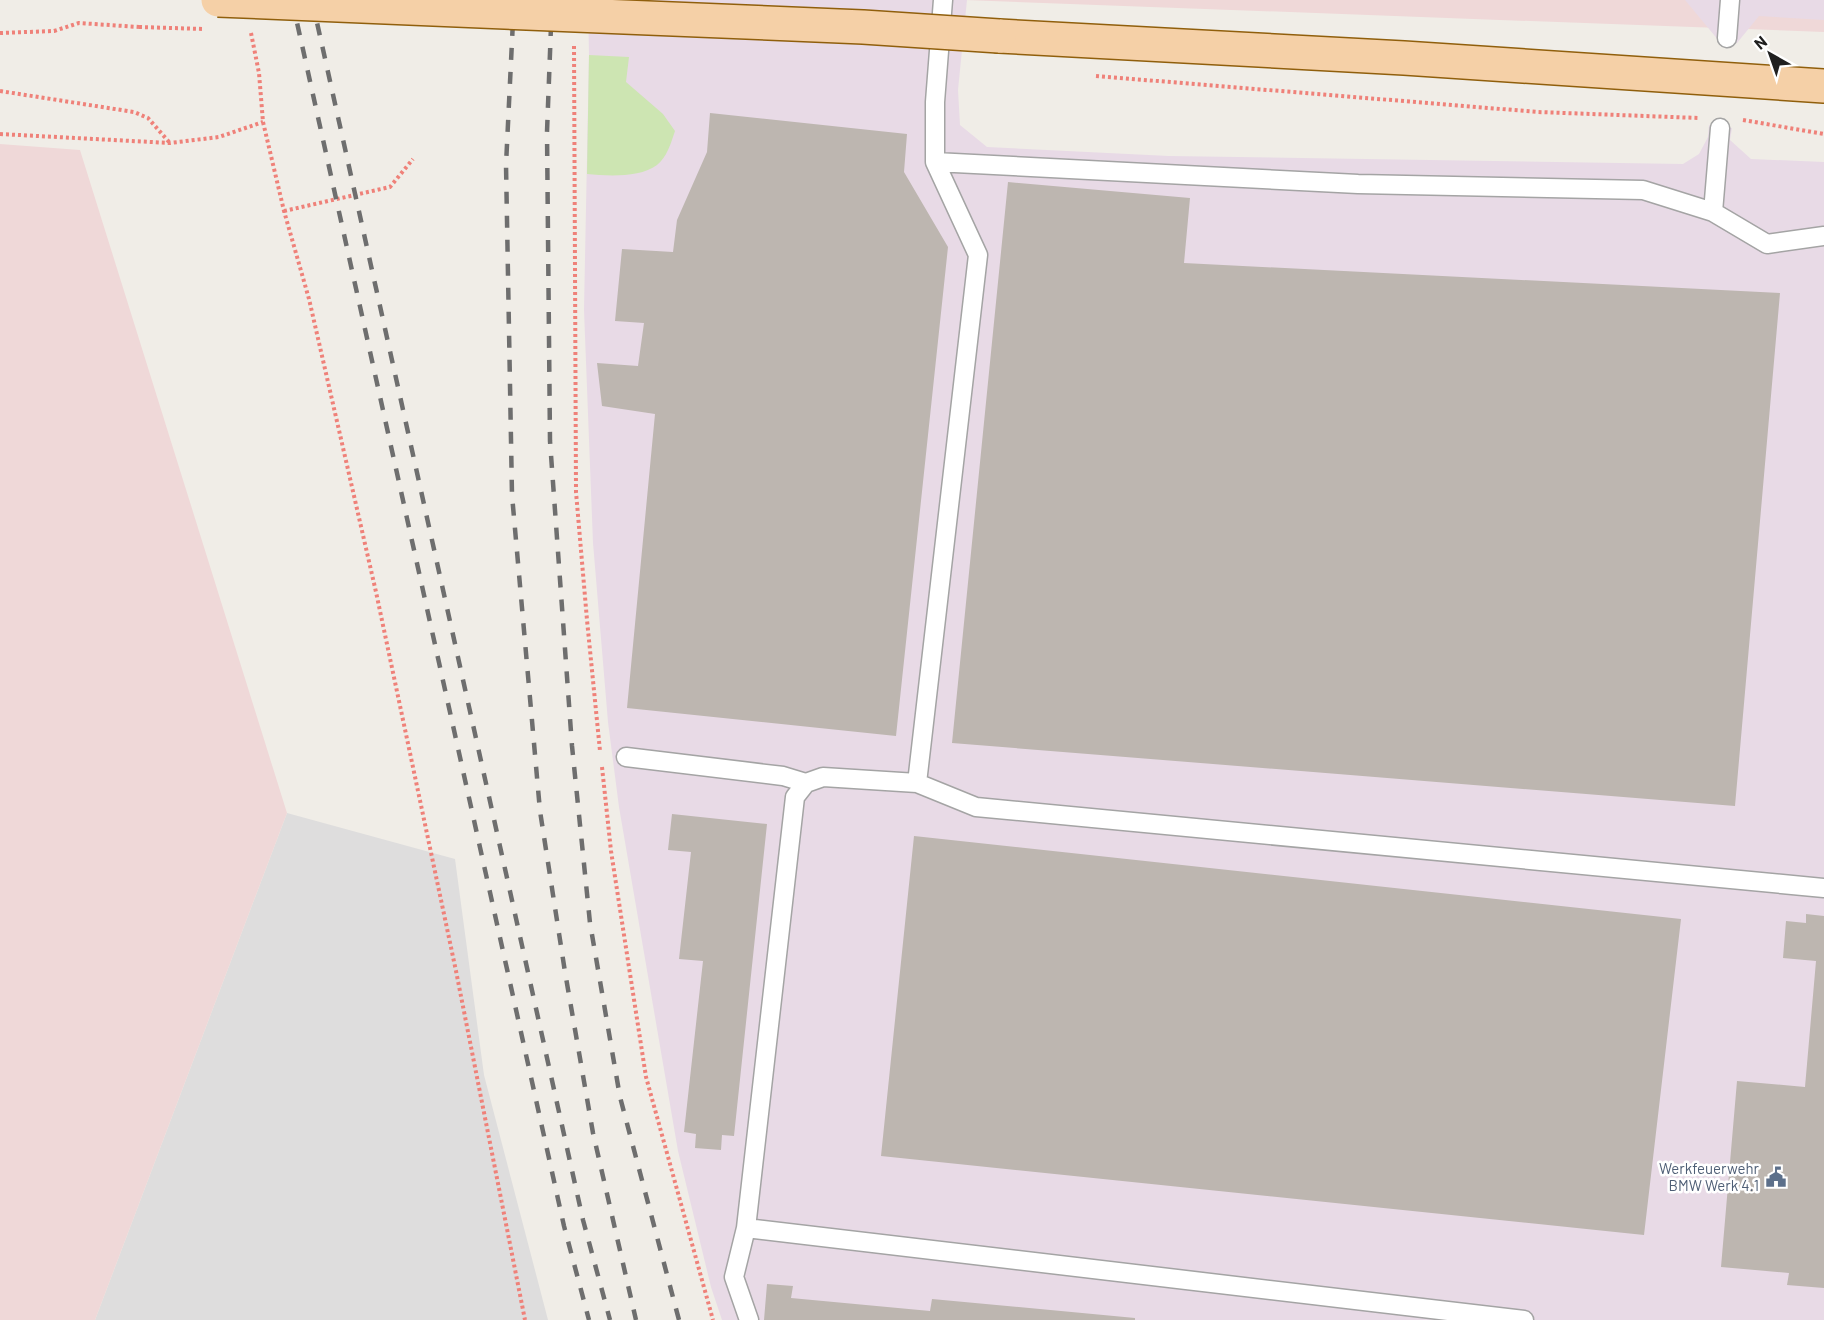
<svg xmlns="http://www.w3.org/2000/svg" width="1824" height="1320" viewBox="0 0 1824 1320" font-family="Barlow,sans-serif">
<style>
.residential{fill:#dedddd}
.commercial{fill:#efd8d8}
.industrial{fill:#e8dae6}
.grass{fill:#cde5b2}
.building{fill:#bdb6b0}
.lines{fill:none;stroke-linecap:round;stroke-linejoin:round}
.lane-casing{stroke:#a4a4a4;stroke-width:21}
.primary-casing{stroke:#905f0c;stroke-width:36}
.path{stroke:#ef8179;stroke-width:4;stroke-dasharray:3 3;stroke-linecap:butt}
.lane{stroke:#fff;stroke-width:18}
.primary{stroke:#f5d0a7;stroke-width:33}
.rail{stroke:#6e6e6e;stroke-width:4.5;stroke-dasharray:12 12;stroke-linecap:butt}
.primary-bridge-casing{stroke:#905f0c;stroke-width:36;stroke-linecap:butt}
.path-bridge{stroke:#ef8179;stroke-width:4;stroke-dasharray:3 3;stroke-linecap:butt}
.primary-bridge{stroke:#f5d0a7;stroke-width:33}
.labels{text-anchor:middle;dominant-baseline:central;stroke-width:5;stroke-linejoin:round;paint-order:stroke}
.service-label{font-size:15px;fill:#4e5e75;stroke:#fff;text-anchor:end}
</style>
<rect width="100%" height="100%" fill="#f0ede7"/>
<path class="residential" d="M287 813 455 859 484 1075 548 1320H95Z"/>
<path class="commercial" d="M965 0H1824V32Z
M0 144 80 150 287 813 95 1320H0Z"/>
<path class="industrial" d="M588 0H967L958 90 960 125 987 147 1169 156 1683 164 1699 154 1708 137 1709 125 1732 128 1730 140 1751 159 1824 162V1320H722L711 1287 678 1151 619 807 608 722 593 543 584 310 589 55Z
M1685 0H1824V20L1759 16 1737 43 1719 41Z"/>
<path class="grass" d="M589 55 629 57 626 82 663 114 675 131C671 143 667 157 657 165 640 178 607 176 587 174Z"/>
<path class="building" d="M710 113 907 134 904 172 948 247 896 736 627 708 655 414 602 406 597 363 638 366 644 323 615 321 622 249 673 252 677 220 707 152Z
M1008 182 1190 198 1184 263 1780 293 1735 806 952 743Z
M672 814 767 824 734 1136 722 1135 721 1150 695 1148 696 1134 684 1132 703 961 679 959 691 852 668 850Z
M914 836 1681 919 1644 1235 881 1156Z
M1806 914 1824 916V1288L1787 1285 1789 1273 1721 1267 1737 1081 1805 1087 1816 961 1783 958 1786 921 1806 923Z
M767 1284 793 1286 791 1298 930 1311 932 1299 1135 1318V1320H764Z"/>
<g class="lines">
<g class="lane-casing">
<path id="lane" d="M943 0 935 102V162L978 255 917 783 823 777 806 783 795 797 746 1228 1524 1320
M1727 38 1730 0
M935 162 1358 184 1643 190 1713 212 1767 244 1824 236
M1713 212 1720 128
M626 757 783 776 806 783
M917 783 976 807 1824 888
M746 1228 734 1277 749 1320"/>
</g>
<g class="primary-casing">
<path id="primary" d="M999 36 1404 58 1824 86"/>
</g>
<path class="path" d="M0 33 54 31 79 23 139 27
M251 33 259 73 263 122 284 211 309 299 376 592 456 971 525 1320
M574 46 576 492 587 620 600 751
M1096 76 1538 112 1699 118
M0 91 134 112 148 118 169 142
M1743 120 1824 134
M0 134 170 143 219 137 263 122
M284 211 390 187 413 159
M602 767 611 851 646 1077 713 1320"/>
<use href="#lane" class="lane"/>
<use href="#primary" class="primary"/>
<path class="rail" d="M292 0 564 1226 589 1320
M312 0 583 1220 610 1320
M514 0 506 165 512 495 540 811 565 972 593 1133 636 1320
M552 0 547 132 550 441 572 746 590 923 620 1097 679 1320"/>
<g class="primary-bridge-casing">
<path id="primary-bridge" d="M218 0 863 27 999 36"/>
</g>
<path class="path-bridge" d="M139 27 204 29"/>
<use href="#primary-bridge" class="primary-bridge"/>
</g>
<defs>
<g id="civic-bare" transform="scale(1.62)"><path d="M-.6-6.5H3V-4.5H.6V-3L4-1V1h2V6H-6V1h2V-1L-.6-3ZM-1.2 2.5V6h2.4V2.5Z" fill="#5c6f8a" stroke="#fff" stroke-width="2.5" paint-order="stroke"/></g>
</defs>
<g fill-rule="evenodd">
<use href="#civic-bare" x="1776" y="1177"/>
</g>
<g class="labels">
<g class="service-label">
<text x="1759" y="1168">Werkfeuerwehr<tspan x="1759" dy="17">BMW Werk 4.1</tspan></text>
</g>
</g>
<g transform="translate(1770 54) rotate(320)" stroke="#ffffff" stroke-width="4.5" paint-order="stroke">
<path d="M0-4.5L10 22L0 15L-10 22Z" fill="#202020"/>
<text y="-9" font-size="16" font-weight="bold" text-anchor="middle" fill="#202020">N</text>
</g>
</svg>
